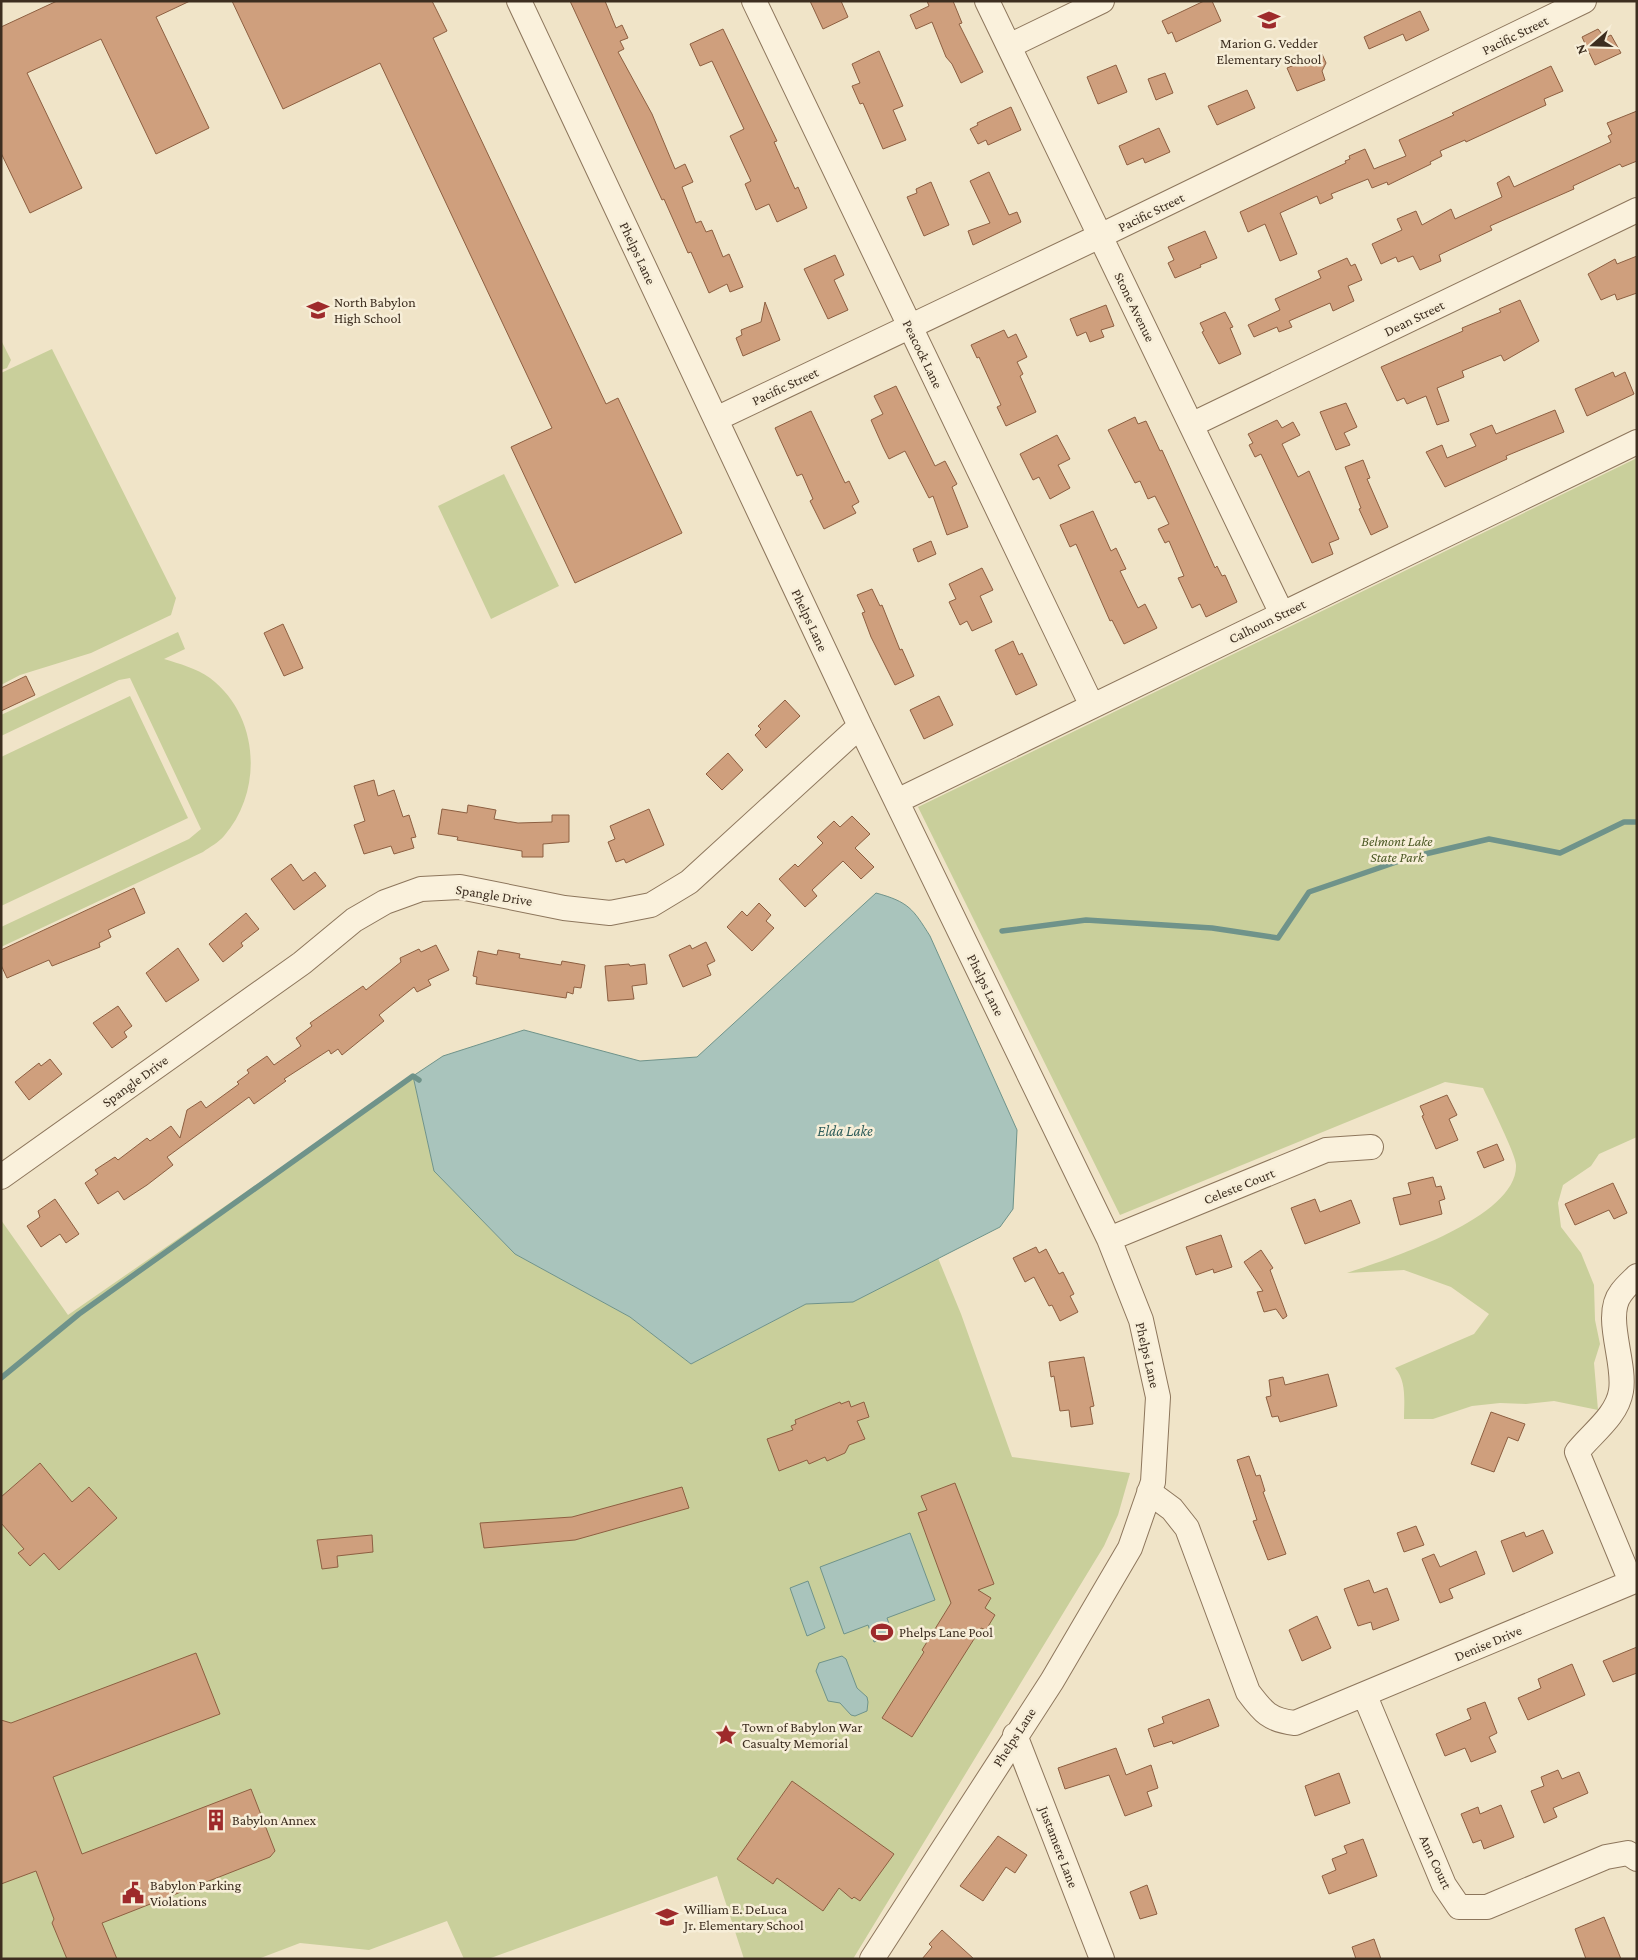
<svg xmlns="http://www.w3.org/2000/svg" width="1638" height="1960" viewBox="0 0 1638 1960" font-family="'Crimson Pro',serif">
<style>
.green{fill:#c9cf9b}
.water{fill:#a9c4bc;stroke:#6f938a}
.lines{fill:none;stroke-linecap:round;stroke-linejoin:round}
.stream{stroke:#6f938a;stroke-width:5.5}
.building{fill:#cf9f7d;stroke:#8d5f41}
.minor-casing{stroke:#8d765c;stroke-width:26}
.minor{stroke:#faf1dc;stroke-width:24}
.labels{text-anchor:middle;dominant-baseline:central;stroke-width:5;stroke-linejoin:round;paint-order:stroke}
.street-label{font-size:14px;fill:#3d2e20;stroke:#f7eed8}
.poi-label{font-size:14px;fill:#3d2e20;stroke:#f7eed8;text-anchor:start}
.park-label{font-size:14px;font-style:italic;fill:#4d5a26;stroke:#f7eed8}
.water-label{font-size:15px;font-style:italic;fill:#2f5d5a;stroke:#f7eed8}
</style>
<rect width="100%" height="100%" fill="#f0e4c8"/>
<path class="green" d="M1 340 11 360 7 368 1 370Z
M52 349 176 598 171 615 91 653 20 675 1 685V373Z
M1637 458V1137L1599 1154 1591 1166 1563 1185 1558 1203 1561 1227 1581 1253 1594 1285 1595 1320 1600 1344 1594 1363 1598 1410 1554 1401 1526 1404 1500 1403 1472 1406 1433 1419H1404C1404 1403 1407 1381 1395 1368L1474 1334 1489 1314 1451 1287 1404 1270 1347 1273C1388 1259 1518 1218 1516 1165 1516 1155 1489 1101 1483 1088L1445 1082 1120 1215 918 807Z
M504 474 559 586 491 619 438 506Z
M178 632 185 649 164 659C180 664 196 668 210 678 259 715 264 790 224 836 219 842 210 847 203 852L1 947V927L189 839 201 829 130 678 119 680 1 736V715Z
M130 696 188 818 1 906V757Z
M413 1076 434 1171 515 1254 630 1317 691 1364 806 1304 853 1302 938 1258 961 1314 1012 1457 1130 1473 1118 1515 1104 1546 853 1959H744L717 1876 488 1959H464L447 1921 369 1950 300 1943 258 1959H1V1220L68 1315Z"/>
<path class="water" d="M876 893C909 902 913 909 930 936L1017 1130 1013 1209 1000 1227 853 1302 806 1304 691 1364 630 1317 515 1254 434 1171 413 1076 443 1056 524 1030 640 1061 697 1057Z
M910 1533 935 1600 887 1618 893 1635 874 1642 868 1625 844 1634 820 1567Z
M808 1581 825 1628 807 1636 790 1588Z
M842 1656 846 1659 857 1688 867 1697 868 1702 867 1711 855 1716 851 1715 840 1703 828 1701 816 1671 819 1663Z"/>
<g class="lines">
<path class="stream" d="M1002 931 1086 920 1212 928 1278 938 1309 892 1408 858 1489 839 1560 853 1624 822H1637
M1 1378 79 1314 413 1076 419 1080"/>
</g>
<path class="building" d="M57 1H190L156 17 209 128 156 154 101 39 27 73 82 188 30 213 1 153V27Z
M232 1H432L447 31 433 38 606 404 618 398 682 533 575 583 511 447 552 428 380 63 283 109Z
M570 1H605L616 28 622 25 628 38 620 41 624 49 618 52 652 114 675 169 685 164 693 182 682 187 696 223 701 221 706 232 712 230 723 257 729 254 743 287 730 292 727 284 709 293 691 252 688 253 664 199 662 200Z
M810 1H841L848 17 823 29Z
M927 1H953L962 23 959 24 983 72 961 83 952 64 946 57 932 22 916 29 910 15 929 6Z
M1204 1H1212L1221 21 1176 42 1172 32 1168 34 1162 21Z
M1420 11 1429 30 1406 41 1403 34 1369 49 1364 37Z
M723 29 777 141 774 142 795 189 798 187 807 208 777 222 769 204 756 210 745 184 751 181 730 136 744 129 712 61 700 66 690 44Z
M1598 29 1605 38 1611 35 1621 53 1595 65 1582 37Z
M879 51 903 106 893 110 906 140 883 149 863 103 860 104 852 86 860 83 852 64Z
M1322 54 1326 63 1322 71 1325 80 1297 91 1287 68Z
M1116 65 1127 92 1098 104 1087 77Z
M1551 66 1563 91 1544 99 1546 105 1466 142 1465 140 1440 151 1442 156 1430 162 1431 164 1388 185 1387 182 1372 188 1368 179 1331 194 1333 198 1320 204 1317 196 1280 213 1297 254 1280 261 1265 224 1248 232 1240 212 1346 163 1345 161 1350 159 1349 156 1365 149 1374 169 1406 156 1399 140 1454 115 1452 113Z
M1165 73 1173 93 1156 100 1148 79Z
M1247 90 1255 108 1217 125 1208 106Z
M1011 107 1021 130 988 145 986 140 978 144 970 129 978 125 977 123Z
M1637 111V161L1622 167 1620 164 1573 186 1574 189 1490 226 1492 230 1439 255 1441 261 1420 270 1413 256 1398 262 1396 257 1381 264 1372 244 1402 230 1397 219 1416 211 1422 225 1451 209 1455 219 1502 197 1497 183 1509 176 1514 187 1611 142 1608 136 1612 134 1607 123Z
M1159 128 1170 152 1145 163 1143 158 1127 165 1119 146Z
M989 172 1009 215 1017 212 1021 222 973 245 968 231 990 223 970 181Z
M931 182 949 225 924 236 907 197 917 193 916 189Z
M1205 231 1217 258 1200 265 1201 267 1175 278 1168 263 1174 260 1168 247Z
M835 255 844 275 834 280 848 310 828 319 804 269Z
M1637 256V293L1617 300 1615 294 1601 300 1588 274 1615 259 1617 264Z
M1347 258 1351 266 1355 264 1362 280 1348 286 1354 301 1333 311 1330 303 1289 321 1292 327 1279 332 1277 327 1254 337 1248 325 1280 310 1275 299 1321 278 1318 271Z
M1520 300 1539 341 1504 361 1501 355 1462 371 1464 377 1437 388 1449 421 1437 425 1426 396 1407 404 1404 398 1397 401 1381 367 1463 331 1462 328 1501 312 1499 309Z
M765 302 780 340 743 356 736 338 742 335 741 330 761 322Z
M1106 305 1114 326 1101 330 1104 337 1090 342 1086 332 1077 336 1070 319Z
M1225 312 1233 327 1230 328 1241 354 1219 364 1202 332 1204 331 1200 323Z
M1004 330 1008 338 1016 334 1027 357 1017 362 1023 374 1020 376 1036 412 1006 426 997 407 1001 405 979 357 977 358 971 345Z
M1613 372 1615 377 1625 372 1634 394 1587 416 1575 389Z
M896 386 935 466 945 461 957 484 952 487 968 527 947 535 933 496 929 498 905 451 889 459 883 447 871 420 883 414 874 396Z
M1346 403 1357 427 1344 433 1350 445 1336 450 1320 412Z
M1555 410 1564 432 1506 456 1507 459 1445 487 1426 452 1442 445 1447 458 1476 446 1470 434 1492 425 1496 434Z
M811 411 845 483 849 481 859 502 852 506 856 513 824 529 810 501 813 499 802 474 797 476 775 428Z
M1135 417 1138 424 1146 421 1160 451 1162 450 1215 568 1217 566 1222 576 1225 575 1237 602 1206 617 1200 604 1192 608 1178 578 1184 576 1169 541 1165 543 1158 529 1169 524 1155 496 1148 499 1140 481 1135 483 1108 430Z
M1277 420 1282 428 1293 422 1300 435 1282 444 1298 477 1309 471 1339 539 1329 543 1333 554 1312 563 1261 454 1255 457 1249 445 1253 443 1248 434Z
M1057 435 1070 459 1058 465 1070 488 1050 499 1039 477 1033 480 1020 454Z
M1363 460 1370 478 1367 479 1388 527 1371 535 1359 509 1361 508 1345 467Z
M1093 511 1111 551 1116 548 1126 569 1120 571 1138 608 1145 604 1157 628 1124 644 1112 620 1110 621 1076 544 1070 547 1060 525Z
M931 541 936 554 918 562 913 549Z
M982 568 993 590 980 596 992 622 972 631 967 621 960 625 949 602 956 599 949 584Z
M872 589 880 606 882 605 900 650 902 649 914 676 895 685 871 637 862 613 865 612 857 595Z
M283 624 303 668 284 676 264 633Z
M1013 641 1019 655 1022 653 1037 685 1016 695 995 650Z
M26 676 35 695 1 711V688Z
M939 696 953 725 924 739 910 710Z
M785 700 800 716 766 748 755 735 761 729 758 726Z
M728 753 743 770 722 790 706 774Z
M374 780 378 796 394 790 403 817 409 815 416 837 411 838 414 848 394 854 391 846 364 854 354 825 365 821 354 786Z
M468 805 496 810 494 819 518 823 552 822V815H569V842L543 844V857H522V851L457 840 458 837 438 834 442 809 467 813Z
M649 809 664 845 626 863 624 859 616 862 608 842 615 839 610 826Z
M852 816 870 834 855 848 874 867 861 879 843 861 812 890 817 896 805 907 779 879 795 864 798 867 823 843 817 837 834 821 840 827Z
M291 864 303 881 315 872 326 886 294 910 271 879Z
M134 888 145 913 108 930 111 937 99 943 100 947 52 966 49 960 7 978 1 965V950Z
M759 903 771 915 766 921 774 928 752 951 727 927 742 911 747 916Z
M246 913 259 929 241 943 243 946 223 962 209 944Z
M706 942 715 961 707 965 711 975 683 987 669 955 690 945 692 949Z
M436 945 449 970 428 980 431 985 417 992 414 987 379 1015 384 1021 342 1055 338 1049 331 1054 329 1050 284 1079 286 1081 254 1104 249 1097 167 1157 173 1165 147 1185 124 1200 118 1191 98 1204 85 1183 98 1174 95 1170 115 1157 118 1160 147 1138 150 1141 171 1126 180 1138 187 1110 201 1101 206 1108 239 1084 237 1082 249 1073 247 1070 267 1056 274 1065 301 1046 296 1038 312 1026 310 1023 363 986 366 990 401 962 400 958 419 949 421 952Z
M178 948 199 980 166 1002 146 973Z
M498 950 520 954 519 958 561 965 562 961 585 965 581 988 574 987 573 994 567 992 566 998 476 984 477 977 473 976 478 951 497 955Z
M629 964 630 966 645 964 647 984 632 986 634 999 608 1001 605 966Z
M118 1006 132 1026 124 1032 127 1037 112 1048 93 1023Z
M50 1059 62 1074 29 1100 15 1082 39 1063 41 1066Z
M1447 1095 1457 1115 1449 1119 1458 1140 1436 1149 1422 1116 1424 1115 1420 1106Z
M1497 1144 1504 1160 1484 1168 1477 1152Z
M1433 1177 1436 1187 1441 1186 1445 1199 1439 1201 1442 1214 1400 1225 1393 1198 1411 1194 1408 1183Z
M1613 1183 1627 1213 1614 1219 1609 1210 1575 1225 1565 1204Z
M55 1199 79 1234 66 1243 60 1234 41 1247 27 1226 40 1217 38 1211Z
M1315 1199 1320 1212 1351 1200 1360 1223 1305 1244 1291 1208Z
M1221 1235 1232 1267 1214 1273 1213 1269 1196 1275 1186 1247Z
M1036 1247 1039 1253 1046 1249 1059 1274 1063 1272 1074 1294 1070 1296 1078 1312 1060 1321 1052 1305 1049 1306 1034 1277 1025 1282 1013 1258Z
M1261 1250 1273 1268 1270 1270 1287 1316 1283 1319 1276 1309 1264 1312 1257 1292 1263 1291 1244 1262Z
M1084 1357 1094 1406 1090 1407 1093 1424 1071 1427 1069 1410 1060 1411 1054 1376 1051 1377 1049 1362Z
M1328 1374 1337 1406 1280 1422 1278 1416 1272 1417 1266 1397 1271 1396 1269 1380 1283 1377 1285 1385Z
M849 1401 851 1407 864 1402 869 1417 857 1421 865 1439 849 1445 845 1453 827 1461 825 1457 809 1464 807 1460 779 1471 767 1439 793 1430 791 1426 796 1424 795 1420 840 1402 841 1404Z
M1491 1412 1525 1424 1518 1441 1508 1437 1494 1472 1471 1464Z
M1249 1456 1256 1476 1260 1475 1265 1491 1263 1492 1286 1554 1268 1560 1253 1521 1257 1520 1237 1460Z
M40 1463 72 1502 89 1487 117 1518 59 1570 44 1553 30 1566 18 1553 24 1549 1 1523V1497Z
M955 1483 994 1584 978 1590 991 1598 985 1608 995 1615 986 1630 981 1628 912 1737 882 1718 924 1652 922 1650 951 1603 918 1513 927 1510 921 1496Z
M682 1487 689 1508 575 1540 484 1548 480 1523 572 1517Z
M1416 1526 1424 1545 1404 1552 1397 1533Z
M1543 1530 1553 1553 1513 1572 1501 1541 1524 1532 1526 1537Z
M372 1535 373 1552 337 1556 338 1567 322 1569 317 1540Z
M1476 1551 1485 1574 1449 1589 1453 1598 1440 1603 1422 1559 1434 1554 1440 1567Z
M1369 1580 1374 1593 1387 1588 1399 1620 1373 1630 1371 1622 1358 1626 1344 1589Z
M1317 1616 1331 1648 1302 1661 1289 1630Z
M1637 1647V1673L1613 1682 1603 1661Z
M196 1653 220 1714 53 1777 82 1854 251 1789 275 1851 270 1857 102 1923 117 1959H67L52 1923 54 1919 36 1871 1 1884V1720L11 1723Z
M1572 1664 1585 1695 1528 1720 1518 1698 1541 1688 1538 1679Z
M1209 1699 1219 1726 1173 1744 1172 1741 1154 1747 1148 1729 1164 1723 1162 1717Z
M1485 1702 1497 1733 1489 1737 1496 1752 1471 1762 1465 1748 1445 1756 1436 1734 1471 1719 1467 1709Z
M1116 1748 1126 1775 1151 1765 1158 1788 1147 1792 1152 1806 1125 1816 1109 1775 1065 1789 1058 1768Z
M1558 1770 1562 1779 1579 1772 1588 1793 1553 1808 1557 1817 1544 1823 1531 1791 1544 1786 1541 1777Z
M1339 1773 1350 1803 1315 1816 1305 1786Z
M792 1781 894 1854 860 1901 854 1897 852 1899 839 1888 823 1911 777 1878 773 1884 737 1859Z
M1501 1805 1514 1837 1484 1849 1481 1840 1473 1843 1461 1814 1478 1807 1480 1814Z
M998 1836 1027 1855 1015 1873 1006 1867 983 1901 960 1886Z
M1363 1839 1377 1876 1329 1894 1322 1876 1336 1870 1332 1859 1347 1853 1344 1846Z
M1147 1885 1157 1914 1140 1919 1130 1892Z
M1604 1917 1621 1959H1586L1575 1929Z
M942 1930 974 1959H922L932 1947 929 1944Z
M1374 1939 1381 1959H1356L1352 1947Z"/>
<g class="lines">
<g class="minor-casing">
<path id="minor" d="M519 1 860 726 1109 1239 1141 1320 1158 1397 1153 1482 1130 1548 1052 1681 872 1959
M754 1 1092 706
M987 1 1282 614
M1009 46 1102 1
M716 419 1100 236 1584 1
M1191 425 1637 210
M897 801 1637 442
M1 1177 302 963 354 920 385 902 421 889 460 887 564 908 610 913 651 905 689 882 860 726
M1109 1239 1326 1150 1371 1147
M1149 1492 1172 1509 1187 1528 1248 1692C1263 1712 1269 1720 1295 1723L1637 1580
M1631 1582 1577 1452C1592 1433 1617 1416 1621 1391 1626 1362 1603 1316 1621 1293 1625 1287 1632 1281 1637 1276
M1365 1696 1444 1885 1459 1907H1487L1606 1857 1628 1853 1637 1859
M1015 1735 1102 1959"/>
</g>
<use href="#minor" class="minor"/>
</g>
<defs>
<g id="school-bare" transform="scale(1.725)"><path d="M0-5L7-2L0 1L-7-2ZM-4 1L0 2.5L4 1V4Q0 6-4 4Z" fill="#9e2a2b" stroke="#f7eed8" stroke-width="2.5" paint-order="stroke"/></g>
<g id="stadium-bare" transform="scale(1.725)"><path d="M0-5a6.5 5 0 1 0 0 10a6.5 5 0 1 0 0-10ZM-3.5-1.8h7v3.6h-7Z" fill="#9e2a2b" stroke="#f7eed8" stroke-width="2.5" paint-order="stroke"/></g>
<g id="sight-bare" transform="scale(1.725)"><path d="M0-6L1.8-2.2L6-1.7L2.9 1.2L3.7 5.4L0 3.3L-3.7 5.4L-2.9 1.2L-6-1.7L-1.8-2.2Z" fill="#9e2a2b" stroke="#f7eed8" stroke-width="2.5" paint-order="stroke"/></g>
<g id="building-bare" transform="scale(1.725)"><path d="M-4-6H4V6H1V3H-1V6H-4ZM-2.5-4.3h1.7v1.8h-1.7ZM.8-4.3h1.7v1.8H.8ZM-2.5-1h1.7V.8h-1.7ZM.8-1h1.7V.8H.8Z" fill="#9e2a2b" stroke="#f7eed8" stroke-width="2.5" paint-order="stroke"/></g>
<g id="civic-bare" transform="scale(1.725)"><path d="M-.6-6.5H3V-4.5H.6V-3L4-1V1h2V6H-6V1h2V-1L-.6-3ZM-1.2 2.5V6h2.4V2.5Z" fill="#9e2a2b" stroke="#f7eed8" stroke-width="2.5" paint-order="stroke"/></g>
</defs>
<g fill-rule="evenodd">
<use href="#school-bare" x="1269" y="20"/>
<use href="#school-bare" x="318" y="310"/>
<use href="#stadium-bare" x="882" y="1632"/>
<use href="#sight-bare" x="726" y="1735"/>
<use href="#building-bare" x="216" y="1820"/>
<use href="#civic-bare" x="133" y="1893"/>
<use href="#school-bare" x="667" y="1917"/>
</g>
<g class="labels">
<g class="street-label">
<text transform="translate(1515 35) rotate(-26)">Pacific Street</text>
<text transform="translate(1151 212) rotate(-26)">Pacific Street</text>
<text transform="translate(638 253) rotate(65)">Phelps Lane</text>
<text transform="translate(1135 307) rotate(64)">Stone Avenue</text>
<text transform="translate(1414 318) rotate(-26)">Dean Street</text>
<text transform="translate(923 354) rotate(64)">Peacock Lane</text>
<text transform="translate(785 386) rotate(-25)">Pacific Street</text>
<text transform="translate(810 620) rotate(65)">Phelps Lane</text>
<text transform="translate(1267 621) rotate(-26)">Calhoun Street</text>
<text transform="translate(494 895) rotate(9)">Spangle Drive</text>
<text transform="translate(986 985) rotate(64)">Phelps Lane</text>
<text transform="translate(135 1081) rotate(-36)">Spangle Drive</text>
<text transform="translate(1239 1186) rotate(-22)">Celeste Court</text>
<text transform="translate(1148 1355) rotate(77)">Phelps Lane</text>
<text transform="translate(1488 1643) rotate(-23)">Denise Drive</text>
<text transform="translate(1014 1737) rotate(-57)">Phelps Lane</text>
<text transform="translate(1059 1847) rotate(69)">Justamere Lane</text>
<text transform="translate(1436 1862) rotate(65)">Ann Court</text>
</g>
<g class="poi-label">
<text x="1269" y="43" text-anchor="middle">Marion G. Vedder<tspan x="1269" dy="16">Elementary School</tspan></text>
<text x="334" y="302">North Babylon<tspan x="334" dy="16">High School</tspan></text>
<text x="899" y="1632">Phelps Lane Pool</text>
<text x="742" y="1727">Town of Babylon War<tspan x="742" dy="16">Casualty Memorial</tspan></text>
<text x="232" y="1820">Babylon Annex</text>
<text x="150" y="1885">Babylon Parking<tspan x="150" dy="16">Violations</tspan></text>
<text x="684" y="1909">William E. DeLuca<tspan x="684" dy="16">Jr. Elementary School</tspan></text>
</g>
<g class="park-label">
<text x="1397" y="841">Belmont Lake<tspan x="1397" dy="16">State Park</tspan></text>
</g>
<g class="water-label">
<text x="845" y="1131">Elda Lake</text>
</g>
</g>
<rect width="1638" height="1960" fill="none" stroke="#3d2e20" stroke-width="5"/>
<g transform="translate(1593 45) rotate(250)" stroke="#f7eed8" stroke-width="4" paint-order="stroke">
<path d="M0-4L9 19L0 12L-9 19Z" fill="#3d2e20"/>
<text y="-8" font-size="14" font-weight="bold" text-anchor="middle" fill="#3d2e20">N</text>
</g>
</svg>
